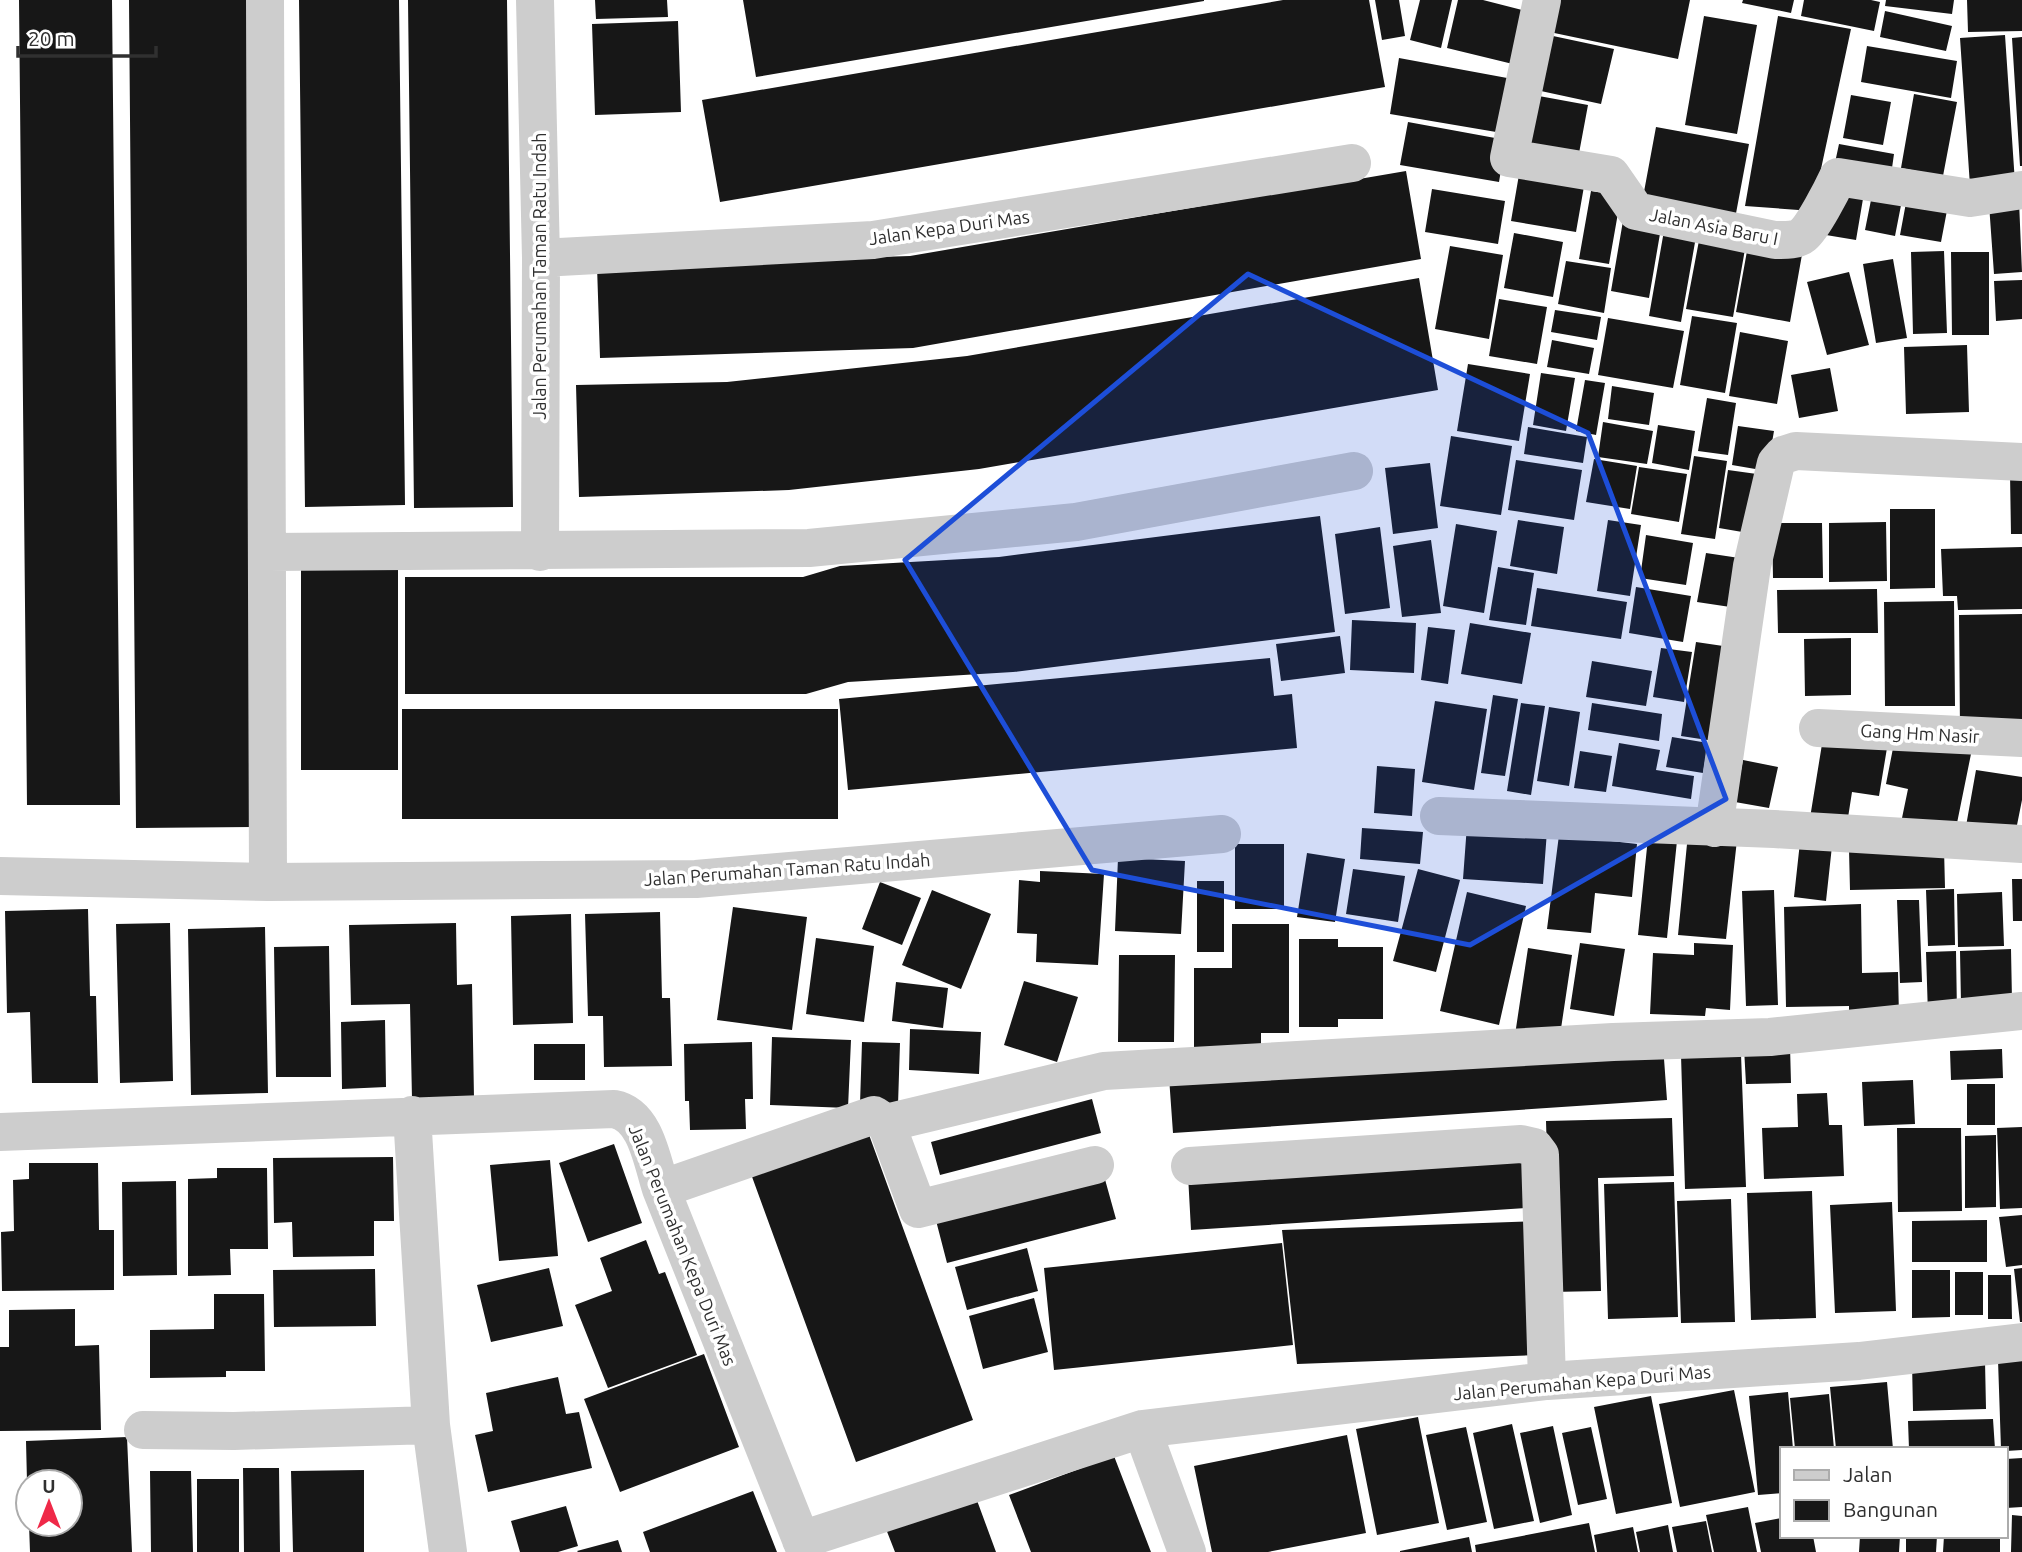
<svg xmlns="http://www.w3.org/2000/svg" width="2022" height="1552" viewBox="0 0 2022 1552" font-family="Ubuntu,sans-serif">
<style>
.building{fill:#171717}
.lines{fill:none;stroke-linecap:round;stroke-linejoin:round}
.street{stroke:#cdcdcd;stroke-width:38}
.marked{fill:#1d4ed8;fill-opacity:0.2;stroke:#1d4ed8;stroke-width:5;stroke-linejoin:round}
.labels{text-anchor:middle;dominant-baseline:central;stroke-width:7;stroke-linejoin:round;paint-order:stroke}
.street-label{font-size:18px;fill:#303030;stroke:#fff}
</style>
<rect width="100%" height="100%" fill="#fff"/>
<path class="building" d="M19 0H112L120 805H27Z
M129 0H261L252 827 136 828Z
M299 0H399L405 505 305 507Z
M408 0H507L513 507 414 508Z
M595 0H667L668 17 596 19Z
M743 0H1204V1L756 77Z
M1283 0H1369L1385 87 720 202 702 100Z
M1375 0H1399L1405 36 1382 40Z
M1420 0H1452L1441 48 1410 40Z
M1458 0H1483L1534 13 1521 66 1447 48Z
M1547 0H1690L1678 59 1540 30Z
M1743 0H1794L1791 13 1742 3Z
M1804 0H1871L1880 2 1874 31 1801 16Z
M1886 0H1954L1952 14 1885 6Z
M1967 0H2022V31L1968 32Z
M1885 11 1952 26 1946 51 1880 37Z
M1704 16 1757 25 1737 134 1685 125Z
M1778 16 1851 29 1812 211 1745 206Z
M678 21 681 112 595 115 592 24Z
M1539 33 1614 49 1601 104 1527 88Z
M2005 35 2015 183 1970 186 1960 38Z
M2022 37V166H2020L2012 38Z
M1867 46 1957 61 1951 98 1861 82Z
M1399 58 1518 80 1508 134 1390 114Z
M1528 94 1588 105 1577 164 1517 153Z
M1914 94 1957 102 1943 176 1901 168Z
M1851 95 1891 102 1883 145 1843 138Z
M1408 122 1506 140 1499 182 1400 165Z
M1656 127 1749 144 1734 224 1641 208Z
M1839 144 1894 154 1890 182 1833 172Z
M1521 163 1586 175 1576 232 1511 221Z
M1406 171 1421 259 913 348 600 358 597 266 910 256Z
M1835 188 1864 193 1856 240 1826 235Z
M1432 189 1505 201 1498 244 1425 232Z
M1873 190 1903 195 1895 236 1865 230Z
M1591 191 1621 196 1609 264 1579 259Z
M1908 192 1949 200 1941 242 1900 235Z
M2019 201 2022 272 1994 274 1989 204Z
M1624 215 1662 222 1649 298 1611 291Z
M1665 225 1697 231 1681 322 1649 316Z
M1701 230 1747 238 1733 317 1686 309Z
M1514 233 1563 242 1553 297 1504 288Z
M1749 240 1803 249 1790 322 1736 312Z
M1450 246 1503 255 1489 339 1435 329Z
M1944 251 1947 333 1913 334 1911 252Z
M1951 252H1989V335H1952Z
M1893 259 1907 338 1876 343 1863 264Z
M1566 261 1611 268 1604 313 1558 304Z
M1849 272 1869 345 1827 355 1807 282Z
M1419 278 1438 390 979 469 789 490 579 497 576 385 727 382 967 356Z
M2022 280V319L1996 321 1994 281Z
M1499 299 1547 307 1537 364 1489 356Z
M1555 310 1601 317 1597 340 1551 332Z
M1692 316 1737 323 1725 393 1680 385Z
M1608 318 1684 331 1673 388 1598 375Z
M1740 332 1788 341 1777 404 1729 396Z
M1552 340 1594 348 1589 374 1547 367Z
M1967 345 1969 412 1906 414 1904 347Z
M1468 364 1530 374 1519 441 1457 431Z
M1830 368 1838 411 1799 418 1791 375Z
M1541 373 1575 378 1566 431 1533 425Z
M1585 380 1605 383 1596 435 1576 431Z
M1612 386 1654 393 1649 425 1608 419Z
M1707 398 1736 403 1728 455 1698 451Z
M1603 422 1653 431 1647 464 1598 457Z
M1658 425 1695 431 1689 470 1652 463Z
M1738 426 1774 431 1767 471 1732 465Z
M1528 427 1587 437 1583 463 1524 454Z
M1451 436 1512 446 1501 515 1440 506Z
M1694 456 1727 461 1715 539 1681 534Z
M1594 459 1637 466 1630 509 1586 502Z
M1516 460 1582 470 1574 520 1508 510Z
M1430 463 1438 528 1393 534 1385 468Z
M1639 467 1687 474 1679 522 1631 514Z
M1728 470 1764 475 1754 534 1719 528Z
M2022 472V534H2011L2010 473Z
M1890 509H1935V588L1890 589Z
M1320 516 1335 632 1013 672 848 682 806 694H405V577H803L840 566 999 557Z
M1518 520 1564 527 1557 574 1510 566Z
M1608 520 1641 525 1630 596 1597 591Z
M1886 522 1887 581 1829 582V523Z
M1772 523H1822L1823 578H1773Z
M1456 524 1497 531 1484 613 1443 606Z
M1380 527 1390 608 1345 614 1335 534Z
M1646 535 1693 543 1686 585 1640 578Z
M1431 540 1441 613 1402 617 1393 546Z
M2022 547V609L1958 610 1957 596H1943L1941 549Z
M1706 553 1746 559 1737 608 1697 602Z
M301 562H398V770H301Z
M1498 567 1534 573 1526 625 1489 620Z
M1636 587 1691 596 1683 642 1629 633Z
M1537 588 1627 602 1621 639 1531 626Z
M1877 589 1878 633H1778L1777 590Z
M1954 601 1955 706H1885L1884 602Z
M2022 614V729L1960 730 1959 615Z
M1352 620 1416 623 1414 673 1350 670Z
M1470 623 1531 633 1522 684 1461 674Z
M1428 627 1455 630 1448 684 1421 680Z
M1340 636 1345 673 1281 681 1276 644Z
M1851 638V695L1805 696 1804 639Z
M1696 642 1730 647 1714 741 1681 736Z
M1661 648 1692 652 1684 702 1653 697Z
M1270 658 1274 696 1292 694 1297 748 848 790 839 699Z
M1592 661 1652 671 1646 706 1586 697Z
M1493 695 1518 699 1505 776 1481 773Z
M1435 701 1487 709 1474 790 1422 782Z
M1521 703 1545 706 1531 795 1507 791Z
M1592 703 1662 714 1659 741 1588 730Z
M1549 707 1580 712 1569 786 1537 781Z
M402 709H838V819H402Z
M1672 737 1708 743 1703 773 1666 767Z
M1823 738 1887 748 1879 796 1852 792 1847 824 1810 818Z
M1895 738 1971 754 1956 828 1902 818 1908 789 1886 784Z
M1619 743 1660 750 1656 770 1694 776 1691 799 1612 786Z
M1580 751 1612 756 1606 792 1574 788Z
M1743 760 1778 767 1769 808 1735 802Z
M1377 766 1415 769 1412 816 1374 813Z
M1976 770 2022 777V800L2015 835 1966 826Z
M1467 825 1547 831 1543 884 1463 879Z
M1362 828 1423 832 1420 864 1360 859Z
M1649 828 1678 831 1667 938 1638 935Z
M1688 834 1737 840 1726 939 1678 935Z
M1559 835 1637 844 1632 897 1595 893 1591 933 1547 929Z
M1800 842 1832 846 1826 901 1794 897Z
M1235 844H1284V909H1235Z
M1944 848 1945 888 1850 890 1849 850Z
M1307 853 1345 859 1335 922 1297 917Z
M1118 858 1185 861 1181 934 1115 931Z
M1353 869 1405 876 1398 922 1346 914Z
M1418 869 1460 880 1436 972 1393 961Z
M1040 871 1104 874 1098 965 1036 962 1037 934 1017 933 1019 880 1040 882Z
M2012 879H2022V921H2013Z
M1197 881H1224V952H1197Z
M880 882 921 898 902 945 862 929Z
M1954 889 1955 945 1928 946 1926 890Z
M932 890 991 914 961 989 902 965Z
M1774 890 1778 1005 1746 1006 1742 891Z
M1467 892 1526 906 1499 1025 1440 1011Z
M2002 892 2004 946 1958 947 1957 894Z
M1897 900H1919L1922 982 1900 983Z
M1861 904 1862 973 1898 972 1899 1017 1849 1019V1006L1786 1007 1784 907Z
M733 907 807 917 792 1030 717 1020Z
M88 909 90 996H96L98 1083H32L30 1012 7 1013 5 911Z
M660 912 662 998H670L672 1066 604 1067 603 1016H588L585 914Z
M571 914 573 1023 513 1025 511 916Z
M170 923 173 1081 120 1083 116 924Z
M456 923 457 985 472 984 474 1098 412 1099 410 1004 351 1005 349 925Z
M1232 924H1289V1033H1261V1047H1194V968H1232Z
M265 927 268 1093 191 1095 188 929Z
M816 938 874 946 864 1022 806 1014Z
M1299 939H1338V947H1383V1019H1338V1027H1299Z
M1580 943 1625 949 1614 1016 1570 1009Z
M1694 943 1733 945 1730 1010 1706 1008 1705 1016 1650 1014 1653 953 1694 955Z
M329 946 331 1077H276L274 947Z
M1528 948 1572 955 1559 1042 1515 1035Z
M2011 949 2012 1001 1961 1003 1960 951Z
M1956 951 1957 1014 1928 1015 1926 952Z
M1119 955H1175L1174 1042H1118Z
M1024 981 1078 997 1057 1062 1004 1045Z
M896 982 948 988 943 1028 892 1021Z
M385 1020 386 1087 342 1089 341 1022Z
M910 1029 981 1032 979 1074 909 1070Z
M772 1037 851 1040 848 1108 770 1105Z
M752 1042 753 1099H745L746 1129 690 1130 689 1101H685L684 1044Z
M862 1042 900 1043 898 1105 860 1104Z
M534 1044H585V1080H534Z
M1663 1045 1667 1100 1173 1133 1169 1077Z
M1790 1046 1791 1083 1746 1084 1744 1048Z
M2002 1049 2003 1078 1951 1080 1950 1051Z
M1741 1054 1746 1187 1685 1189 1681 1055Z
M1913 1080 1915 1124 1864 1126 1862 1082Z
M1967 1084H1995V1125H1967Z
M1827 1093 1829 1125H1842L1844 1176 1764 1179 1762 1128 1798 1127 1797 1094Z
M1092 1099 1101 1133 940 1175 931 1142Z
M1672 1118 1674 1176 1598 1178 1601 1291 1551 1292 1546 1121Z
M864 1121 973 1420 856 1462 747 1163Z
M2022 1127V1208L2000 1209 1997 1128Z
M1897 1128H1961L1962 1211 1898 1212Z
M1996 1135V1207L1965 1208V1136Z
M614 1144 642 1223 588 1242 559 1163Z
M1523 1153 1527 1208 1191 1230 1188 1175Z
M393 1157 394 1221H374V1256L293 1257 292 1222 274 1223 273 1158Z
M550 1160 558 1256 499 1261 490 1165Z
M29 1163H98L99 1230H114V1290L2 1291 1 1232 14 1231 13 1180 29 1179Z
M1101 1165 1116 1219 947 1263 933 1209Z
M217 1168H267L268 1249H230L231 1275 188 1276V1179L217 1178Z
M176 1181 177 1275 123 1276 122 1182Z
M1674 1182 1678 1317 1608 1319 1604 1184Z
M1812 1191 1816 1318 1751 1320 1747 1193Z
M1731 1199 1735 1322 1681 1323 1677 1201Z
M1892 1202 1896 1311 1835 1313 1830 1205Z
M2022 1215V1265L2006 1267 1999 1217Z
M1987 1220V1262H1912V1221Z
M1537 1221 1540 1355 1297 1364 1282 1230Z
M646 1240 659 1274 665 1272 697 1355 608 1388 575 1305 612 1291 600 1258Z
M1282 1243 1293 1345 1054 1370 1044 1268Z
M1027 1248 1038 1291 967 1310 955 1267Z
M549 1268 563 1326 491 1342 477 1285Z
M2022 1268V1322H2020L2014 1269Z
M375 1269 376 1326 274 1327 273 1270Z
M1912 1270H1950V1317L1912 1318Z
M1955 1272H1983V1315H1955Z
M1988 1275H2011L2012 1319H1988Z
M214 1294H264L265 1371H226V1377L150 1378V1330L214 1329Z
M1034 1298 1048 1352 983 1369 969 1316Z
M75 1309V1346L99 1345 101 1430 0 1431V1347H9V1310Z
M704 1354 739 1447 620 1492 584 1399Z
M2022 1359V1450L2006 1451 2001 1449 1998 1360Z
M1985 1361 1986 1409 1913 1411 1912 1362Z
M558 1377 566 1414 579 1412 592 1468 488 1492 475 1435 493 1431 486 1393Z
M1887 1382 1893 1449H1836L1830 1387Z
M1734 1390 1755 1492 1680 1507 1659 1404Z
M1788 1392 1793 1449H1782V1493L1758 1495 1749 1396Z
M1829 1394 1834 1449H1795L1790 1398Z
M1651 1396 1672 1503 1616 1514 1594 1407Z
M1418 1417 1439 1523 1377 1535 1356 1429Z
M1993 1419 1995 1449H1909L1908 1421Z
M1512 1424 1534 1521 1494 1529 1473 1433Z
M1553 1426 1572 1515 1540 1523 1520 1433Z
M1466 1427 1487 1522 1447 1530 1426 1435Z
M1591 1427 1607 1499 1578 1505 1562 1433Z
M1347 1435 1366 1533 1268 1552H1212L1194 1466Z
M127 1437 132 1552H30L29 1524H70V1482H27L26 1441Z
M1114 1456 1151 1552H1031L1009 1495Z
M2022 1458V1507L2006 1508V1459Z
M243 1468H279L280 1552H244Z
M364 1470V1552H293L291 1471Z
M150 1471H191L193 1552H151Z
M197 1479H239V1552H197Z
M753 1491 777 1552H650L643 1532Z
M975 1495 996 1552H895L886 1529Z
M566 1506 578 1546 558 1552H520L511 1521Z
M1748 1507 1757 1552H1714L1706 1515Z
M2012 1515 2022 1516V1552H2011Z
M1782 1518V1536H1813L1816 1552H1761L1755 1523Z
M1706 1521 1712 1552H1677L1672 1527Z
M1589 1523 1595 1552H1476L1475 1545Z
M1668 1525 1673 1552H1640L1636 1532Z
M1633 1527 1638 1552H1597L1594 1535Z
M1860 1536H1900L1899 1552H1859Z
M1906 1536H1937L1936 1552H1906Z
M1944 1536H2000V1552H1943Z
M1469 1537 1472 1552H1400V1551Z
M618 1540 622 1552H578L577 1551Z"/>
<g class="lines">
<path class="street" d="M265 0 268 882
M535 0 541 258 540 552
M1542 0 1509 158 1611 175 1636 211 1775 240C1783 240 1796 241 1803 235 1813 227 1832 190 1838 177L1970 198 2022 190
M541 258 873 240 1352 163
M268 552 809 548 1076 522 1354 471
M1818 728 2022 738
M1439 816 1774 829 2022 844
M1714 828 1752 566 1776 463 1783 455 1796 451 2022 462
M0 876 268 882 696 879 1222 834
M412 1115 431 1425 448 1552
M886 1123 1104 1071 1613 1042 1770 1037 2022 1011
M0 1132 614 1109C646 1115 652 1161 661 1189L806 1552
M1190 1166 1521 1144 1534 1147 1540 1155 1547 1381
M661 1189 874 1115 886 1123 918 1209 1095 1165
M1142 1429 1187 1552
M143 1430 234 1431 431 1425
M801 1540 1142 1429 1547 1381 1859 1361 2022 1342"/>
</g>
<path class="marked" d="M1248 274 1588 433 1726 799 1470 945 1092 870 905 560Z"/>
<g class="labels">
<g class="street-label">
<text transform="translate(1714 226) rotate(11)">Jalan Asia Baru I</text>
<text transform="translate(949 227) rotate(-8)">Jalan Kepa Duri Mas</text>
<text transform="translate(539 276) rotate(-90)">Jalan Perumahan Taman Ratu Indah</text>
<text transform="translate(1920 733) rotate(3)">Gang Hm Nasir</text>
<text transform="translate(787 869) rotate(-4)">Jalan Perumahan Taman Ratu Indah</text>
<text transform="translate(683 1245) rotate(68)">Jalan Perumahan Kepa Duri Mas</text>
<text transform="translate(1582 1382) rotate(-5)">Jalan Perumahan Kepa Duri Mas</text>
</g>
</g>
<rect x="1780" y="1447" width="228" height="91" fill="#ffffff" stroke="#acacac" stroke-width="2"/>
<rect x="1794" y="1470" width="35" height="10" fill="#cdcdcd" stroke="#acacac" stroke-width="2"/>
<text x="1843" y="1482" font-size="21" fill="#303030">Jalan</text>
<rect x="1794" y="1500" width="35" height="21" fill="#171717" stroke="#acacac" stroke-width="2"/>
<text x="1843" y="1517" font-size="21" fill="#303030">Bangunan</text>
<g transform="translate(49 1503)"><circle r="33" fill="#ffffff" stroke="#acacac" stroke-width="2"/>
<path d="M0-5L12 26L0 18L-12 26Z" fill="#ef2948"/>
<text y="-10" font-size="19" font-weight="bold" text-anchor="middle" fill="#303030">U</text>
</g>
<path d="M18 46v10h138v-10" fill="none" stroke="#303030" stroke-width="3.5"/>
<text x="28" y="46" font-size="21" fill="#303030" stroke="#ffffff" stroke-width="5" paint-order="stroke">20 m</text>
</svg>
